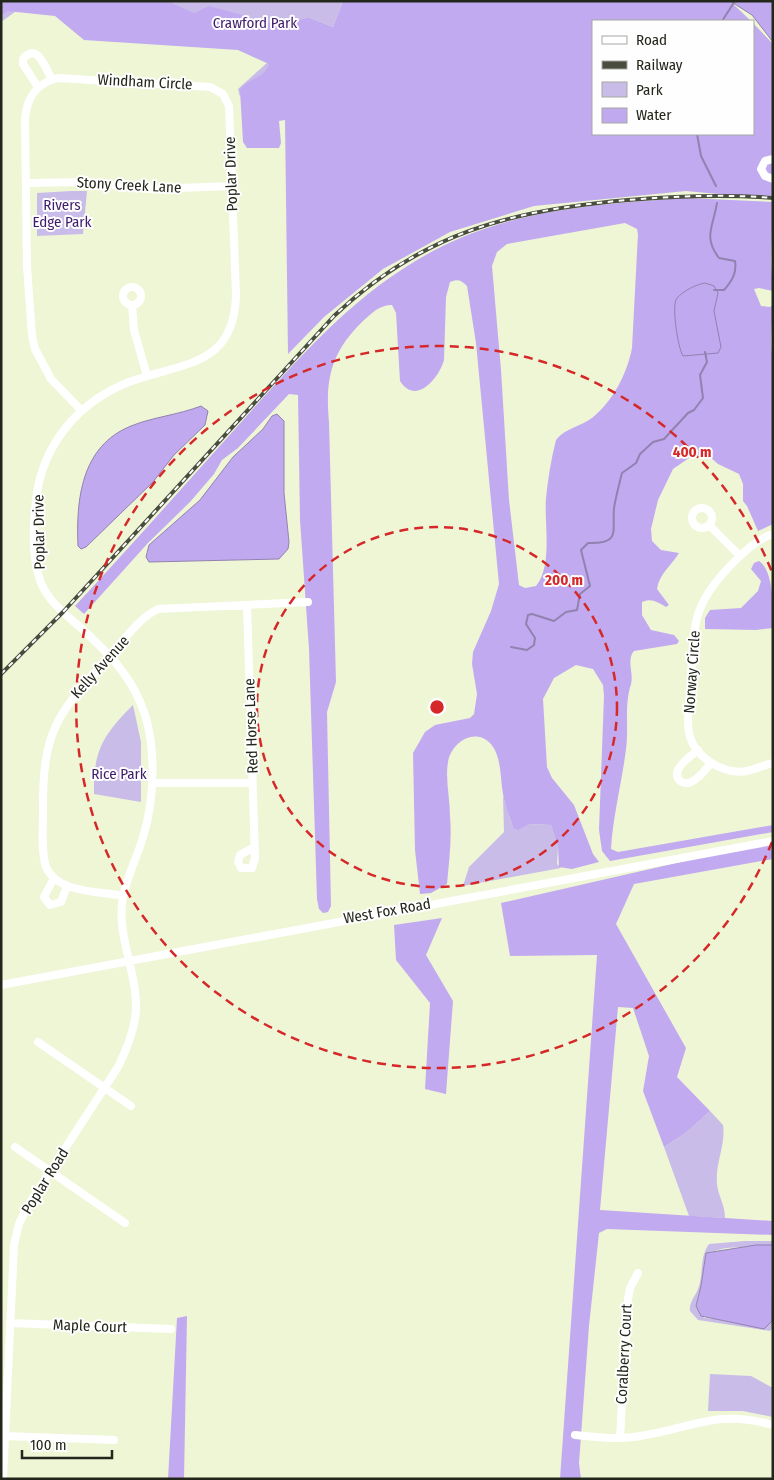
<svg xmlns="http://www.w3.org/2000/svg" width="774" height="1480" viewBox="0 0 774 1480" font-family="'Fira Sans Condensed',sans-serif">
<style>
.green{fill:#c9bce8}
.forest{fill:#c1aaf0;fill-rule:evenodd}
.water{fill:#c0a9ef;stroke:#9182af}
.lines{fill:none;stroke-linecap:round;stroke-linejoin:round}
.stream{stroke:#9182af;stroke-width:2}
.minor{stroke:#fff;stroke-width:8}
.rail-casing{stroke:#494d3d;stroke-width:4}
.rail{stroke:#fefefe;stroke-width:2;stroke-dasharray:5.5;stroke-linecap:butt}
.ring{fill:none;stroke:#d62828;stroke-width:2.5;stroke-dasharray:9 6}
.labels{text-anchor:middle;dominant-baseline:central;stroke-width:4;stroke-linejoin:round;paint-order:stroke}
.park-label{font-size:15px;fill:#3f1c6c;stroke:#fefefe}
.street-label{font-size:15px;fill:#23261a;stroke:#fefefe}
.centre{fill:#d62828;stroke:#fefefe;stroke-width:2.5}
.ring-label{font-size:15px;text-anchor:middle;font-weight:bold;fill:#d62828;stroke:#fefefe;stroke-width:4;stroke-linejoin:round;paint-order:stroke}
</style>
<rect width="100%" height="100%" fill="#eef6d6"/>
<path class="green" d="M1 1H343L333 27 308 17 282 27 279 61 240 97 238 89 268 62 269 49 57 9 22 7 1 22Z
M71 191H87L83 234 37 236V193Z
M133 705 141 742V802L94 794C93 751 103 735 133 705Z
M503 796 513 828 529 824 551 825 558 847 557 864 561 868 463 886 469 867 504 832Z
M710 1111 723 1125C726 1145 715 1163 717 1184 718 1196 725 1204 725 1218L689 1216 664 1147 687 1132Z
M745 1241H773V1245L726 1248 706 1253 701 1286 696 1306 704 1318C724 1319 744 1325 764 1329L773 1319V1328L770 1331 698 1320 690 1311C689 1302 695 1297 698 1289 704 1273 699 1258 709 1244Z
M710 1374 751 1376 773 1388V1417L743 1411H708Z"/>
<path class="forest" d="M1 1H167L194 13 209 6 282 26 308 17 333 27 343 1H730L751 21H593V134H753V23L773 44V199L686 191 534 206 450 232 383 269 324 317 288 354 285 120 279 121 281 143 279 148H247L243 142 240 90C247 78 265 79 269 64L238 50 84 40 55 16 7 11 1 16Z
M687 198 773 202 771 262 773 291 759 288 754 289 761 306 770 307 773 305C773 315 769 350 773 355V524L758 531 747 506 743 501V484L739 474 718 464 710 457 701 455 692 456 673 469 658 500 651 529 652 541 661 550 679 553C671 566 659 574 657 589L669 605 666 607C657 602 652 598 642 602V615L651 630 674 635 679 641 677 644 634 651C626 660 634 673 631 684 624 706 629 727 626 749 622 782 613 815 611 849L618 852 773 825V832L610 861 602 851 599 830 604 696 603 685 593 669 576 665 554 678 543 699 547 767 552 778 574 805 593 854 599 862 572 869 559 867 558 847 551 825 529 824 518 830 513 828C510 817 505 806 503 794 500 778 502 756 490 743 474 727 451 743 448 762 445 779 450 798 450 816 452 839 449 862 447 884L431 893 420 894 415 850 413 753 425 732 435 725 470 718 474 714 477 694 472 664 473 652 491 611 499 584 476 343 467 286C461 280 458 279 450 282L446 297 444 360C439 378 416 406 400 381L396 313 392 305C379 305 372 313 363 321 331 352 325 379 329 422L336 682 327 712 331 906 328 912 323 913 319 909 317 899 309 649 300 520 298 395 289 394 238 448 222 460 214 474 190 502 148 543 84 614 75 606C129 548 182 488 235 429 315 340 384 257 503 223 562 206 626 202 687 198ZM625 223 637 229 638 234 632 348C627 374 613 401 592 418 580 427 565 428 556 440 551 459 548 479 546 498 544 524 553 565 536 586L525 588 519 585 509 500 501 370 492 266 497 252 507 244Z
M759 561C774 571 773 608 773 628L756 630 705 629V618L710 610 741 608 758 591 761 581 751 569 754 563Z
M773 841V859L634 884 616 924 686 1048 677 1077 710 1111 687 1132 664 1147 643 1091 649 1056 633 1008 618 1007 600 1210 773 1221V1235L607 1229 599 1233 589 1326 579 1463 581 1479H560L597 955 510 956 501 903Z
M442 918 426 955 453 1001 446 1094 425 1089 430 1003 396 960 394 925Z
M187 1316 184 1479H168L177 1318Z"/>
<path class="water" d="M730 1H773V42L752 15Z
M705 283 714 286 718 293 714 311 721 347 718 353 683 356C678 348 671 305 677 298 683 291 697 284 705 283Z
M201 406 208 411 205 425 174 455 153 482 86 547 81 549 78 546C76 500 81 446 131 426 153 417 178 415 201 406Z
M277 414 284 421V493L289 542 288 549 279 559 149 562 146 557 149 545 200 500 233 457 263 429 272 416Z
M756 1245H773L772 1321 764 1329 701 1316 696 1306 701 1286 706 1253Z"/>
<g class="lines">
<path class="stream" d="M722 21 735 1
M697 134 701 156 716 186
M714 290H724C732 281 737 273 735 261L719 258C703 237 713 227 717 203
M511 647 527 650 534 645 535 638 526 624 528 615 532 614 554 621 566 612 577 610 580 594 590 586 581 550 588 543C621 544 612 532 614 508 616 496 619 485 622 473L636 463 640 454 653 442 664 439 688 413 694 410 703 398 700 375 707 362 705 352"/>
<path class="minor" d="M38 87 23 64V59C37 41 46 69 52 80
M773 159 765 161 761 169 765 176 773 179
M27 183 82 182 151 189 232 186
M123 296a9 9 0 1 1 18 0a9 9 0 1 1-18 0Z
M132 305 134 330 147 376
M692 518a10 10 0 1 1 20 0a10 10 0 1 1-20 0Z
M709 525 740 556
M773 534C759 538 746 550 736 560 691 604 694 623 691 683 690 699 686 717 689 733 694 757 723 775 747 771 756 769 764 765 773 763
M247 605 255 858 252 868H241L238 862 240 855 254 847
M698 750C691 756 669 770 680 781 683 783 688 784 691 782 699 779 706 769 711 763
M152 783H252
M53 880 44 897 50 905 61 902 67 886
M123 896C98 891 57 893 46 867 41 851 43 831 43 814 42 728 57 715 112 653 126 638 139 618 158 609L308 602
M1 985 773 841
M38 1042 131 1106
M15 1147 125 1223
M10 1323 171 1329
M575 1435C596 1437 619 1440 640 1436 694 1428 715 1409 773 1425
M5 1436 114 1440
M620 1438 628 1299 630 1288 638 1273
M3 1479 14 1245 19 1224 27 1207 118 1067C126 1051 132 1036 135 1019 141 980 118 943 122 904 124 881 137 859 143 837 155 799 157 741 141 704 128 672 106 651 81 628 66 615 49 602 41 583 32 560 33 525 36 500 42 445 78 402 129 382 182 362 234 368 236 295L229 106 223 94 210 87 57 78C35 84 26 99 25 121L27 266 32 336 35 349 51 379 81 410"/>
<g class="rail-casing">
<path id="rail" d="M1 674 63 612 334 316C422 233 511 210 628 200 676 196 725 194 773 198"/>
</g>
<use href="#rail" class="rail"/>
</g>
<g class="ring">
<circle cx="437" cy="707" r="180"/>
<path d="M772 842A361 361 0 1 1 772 572"/>
</g>
<g class="labels">
<g class="park-label">
<text x="255" y="23">Crawford Park</text>
<text x="62" y="205">Rivers<tspan x="62" dy="17">Edge Park</tspan></text>
<text x="119" y="774">Rice Park</text>
</g>
<g class="street-label">
<text transform="translate(145 82) rotate(3)">Windham Circle</text>
<text transform="translate(231 174) rotate(-92)">Poplar Drive</text>
<text transform="translate(129 185) rotate(3)">Stony Creek Lane</text>
<text transform="translate(39 532) rotate(-91)">Poplar Drive</text>
<text transform="translate(100 667) rotate(-48)">Kelly Avenue</text>
<text transform="translate(692 672) rotate(-86)">Norway Circle</text>
<text transform="translate(251 726) rotate(-92)">Red Horse Lane</text>
<text transform="translate(387 911) rotate(-10)">West Fox Road</text>
<text transform="translate(45 1181) rotate(-58)">Poplar Road</text>
<text transform="translate(90 1326) rotate(2)">Maple Court</text>
<text transform="translate(624 1354) rotate(-87)">Coralberry Court</text>
</g>
</g>
<circle cx="437" cy="707" r="8" class="centre"/>
<g class="ring-label">
<text x="692" y="457">400 m</text>
<text x="564" y="585">200 m</text>
</g>
<rect width="774" height="1480" fill="none" stroke="#23261a" stroke-width="5"/>
<rect x="592" y="20" width="162" height="115" fill="#fefefe" stroke="#a6a8a3"/>
<rect x="602" y="36" width="25" height="8" fill="#ffffff" stroke="#a6a8a3"/>
<text x="636" y="45" font-size="15" fill="#23261a">Road</text>
<rect x="602" y="61" width="25" height="8" fill="#494d3d" stroke="#a6a8a3"/>
<text x="636" y="70" font-size="15" fill="#23261a">Railway</text>
<rect x="602" y="82" width="25" height="15" fill="#c9bce8" stroke="#a6a8a3"/>
<text x="636" y="95" font-size="15" fill="#23261a">Park</text>
<rect x="602" y="108" width="25" height="15" fill="#c0a9ef" stroke="#a6a8a3"/>
<text x="636" y="120" font-size="15" fill="#23261a">Water</text>
<path d="M22 1450v8h90v-8" fill="none" stroke="#23261a" stroke-width="2.5"/>
<text x="30" y="1450" font-size="15" fill="#23261a" stroke="#fefefe" stroke-width="4" paint-order="stroke">100 m</text>
</svg>
